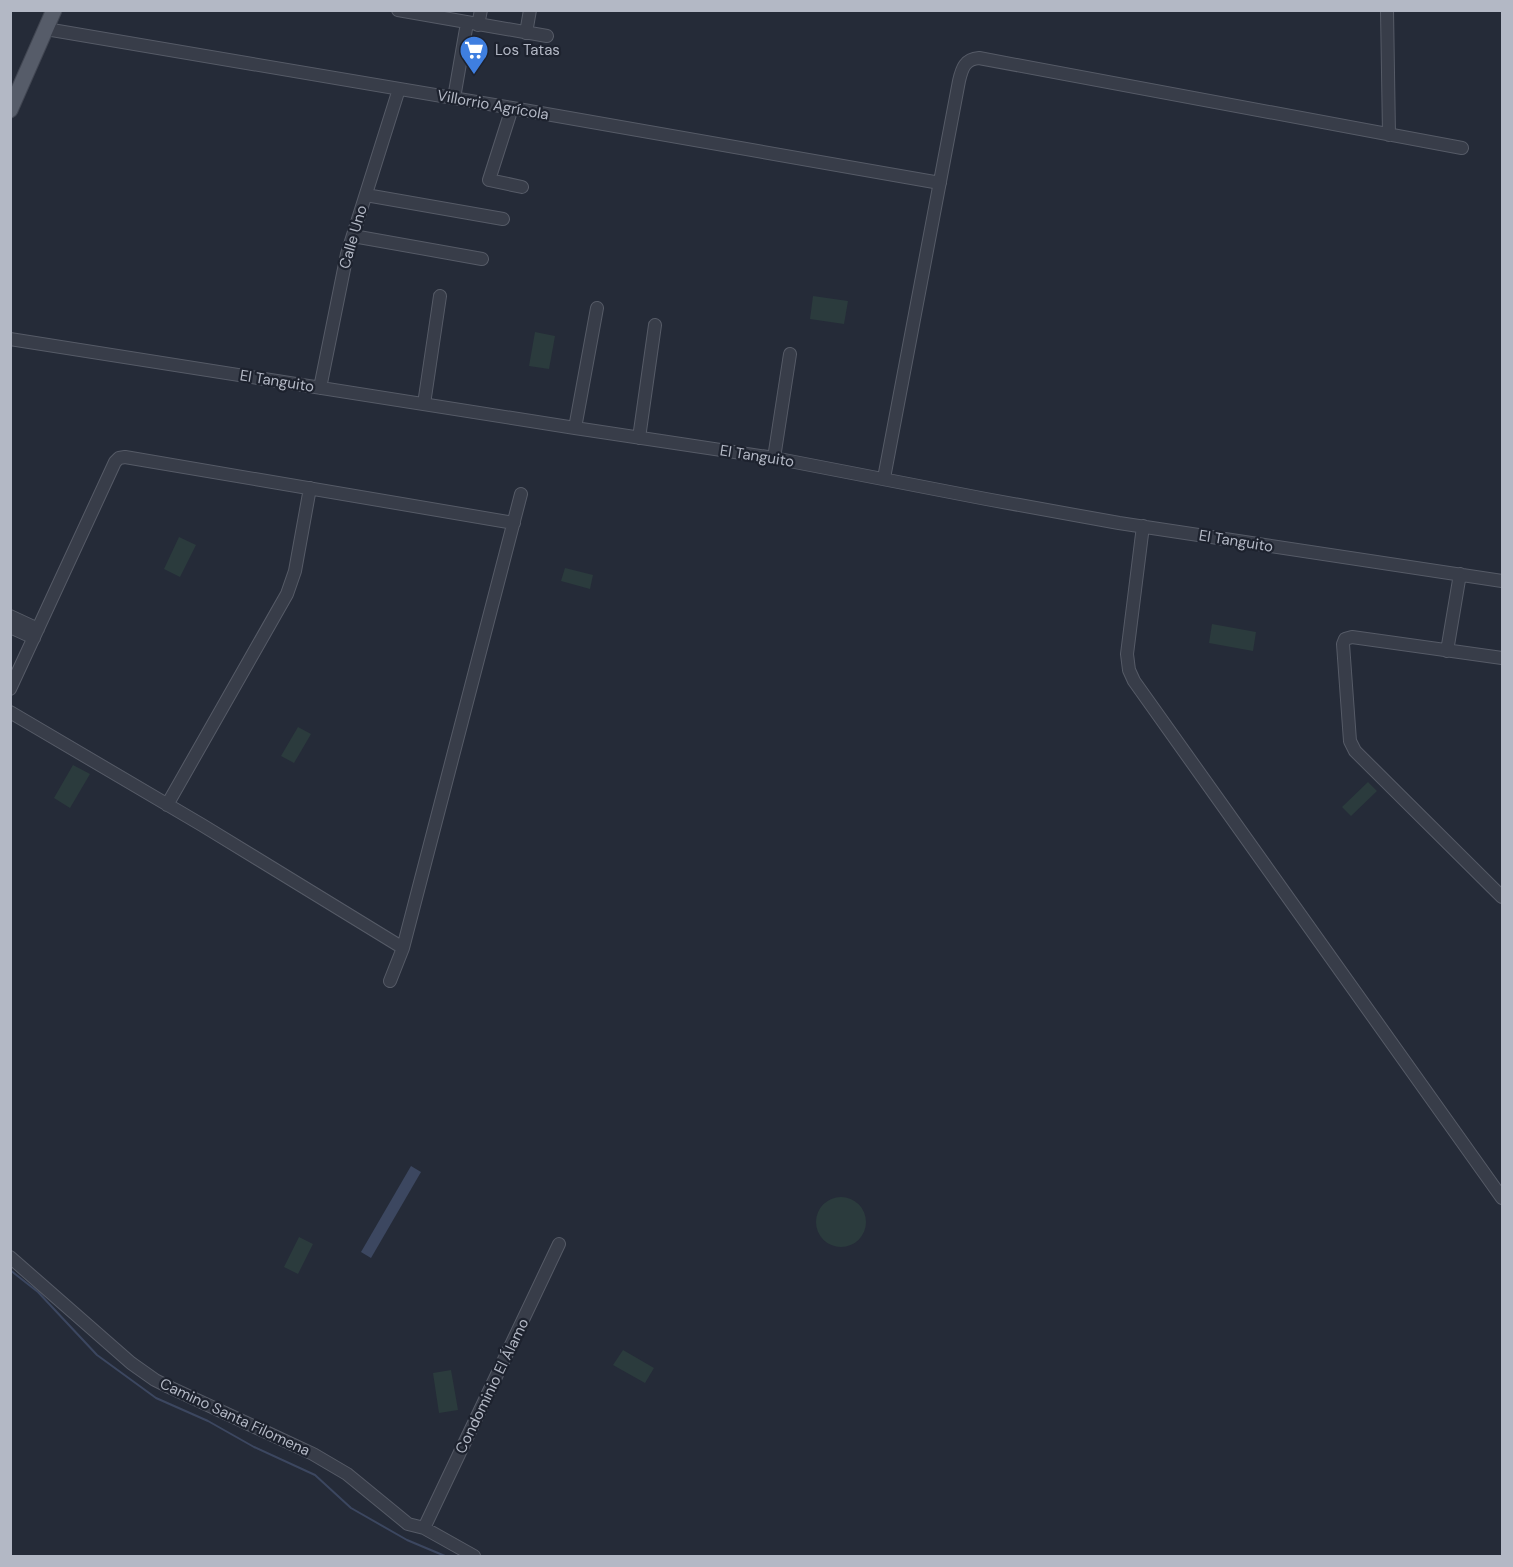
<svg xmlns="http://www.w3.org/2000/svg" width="1513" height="1567" viewBox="0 0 1513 1567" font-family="'DM Sans',sans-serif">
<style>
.green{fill:#2b3b3d}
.water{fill:#3c4760}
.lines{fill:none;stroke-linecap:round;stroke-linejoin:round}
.stream{stroke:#3c4760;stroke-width:2}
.minor-casing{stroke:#565b67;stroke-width:14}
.major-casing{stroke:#414652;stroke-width:17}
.minor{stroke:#383d49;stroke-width:12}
.major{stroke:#565c69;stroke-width:15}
.labels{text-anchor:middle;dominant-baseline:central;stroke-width:4.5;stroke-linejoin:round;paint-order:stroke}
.poi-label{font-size:15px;fill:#b3b8c5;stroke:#1d222e;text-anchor:start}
.street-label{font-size:15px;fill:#b3b8c5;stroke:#1d222e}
</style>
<rect width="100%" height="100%" fill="#252b38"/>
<path class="green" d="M813 296 848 301 844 324 810 319Z
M535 332 555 336 549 369 529 366Z
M179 537 196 545 180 577 164 569Z
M565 568 593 575 590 589 561 581Z
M1212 624 1256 632 1253 651 1209 643Z
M298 727 311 734 294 763 281 756Z
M73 765 90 774 70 808 54 798Z
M1368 782 1377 791 1351 816 1342 807Z
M816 1222a25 25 0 1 1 50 0a25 25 0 1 1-50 0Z
M299 1237 313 1244 298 1274 284 1267Z
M623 1350 654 1368 645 1383 613 1365Z
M451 1370 458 1410 439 1413 433 1373Z"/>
<path class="water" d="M411 1166 421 1172 371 1258 361 1252Z"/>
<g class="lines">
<path class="stream" d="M10 1270 38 1292 97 1355 156 1398 208 1421 254 1447 315 1475 351 1508 407 1540 445 1556"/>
<g class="minor-casing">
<path id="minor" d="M398 10 547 36
M1387 10 1389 135
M478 25 481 10
M46 29 512 108 940 183
M526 33 530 10
M454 98 467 23
M512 108 489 180 522 187
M366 195 503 219
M353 236 482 259
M10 339 575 428 774 458 986 499 1119 523 1502 581
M320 388 347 254 399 89
M424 404 440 296
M575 428 597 308
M639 438 655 325
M774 458 790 354
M884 478 959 81C962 68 965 59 979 58L1462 148
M1143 526 1127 654 1129 670 1134 681 1502 1198
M10 616 38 629
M10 627 34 638
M1447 651 1460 574
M1502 658 1352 637 1345 639 1343 644 1350 741 1355 751 1502 897
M10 689 115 462 119 458 125 457 514 523
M10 712 202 825 403 948
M167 805 287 594 295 571 310 488
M390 981 403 948 521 494
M10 1257 131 1363 155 1380 169 1387 313 1454 347 1474 408 1524 424 1528 474 1556
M424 1528 559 1244"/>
</g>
<g class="major-casing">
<path id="major" d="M10 110 54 10"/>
</g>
<use href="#minor" class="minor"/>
<use href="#major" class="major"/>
</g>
<defs>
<g id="supermarket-pin" transform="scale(1.5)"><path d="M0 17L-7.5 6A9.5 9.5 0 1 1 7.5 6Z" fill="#3f7fe0" stroke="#1d222e"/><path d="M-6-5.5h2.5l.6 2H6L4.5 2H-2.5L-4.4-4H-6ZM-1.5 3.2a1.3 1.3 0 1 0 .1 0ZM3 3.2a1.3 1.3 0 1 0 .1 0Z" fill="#fff"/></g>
</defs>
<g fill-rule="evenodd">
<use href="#supermarket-pin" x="474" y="50"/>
</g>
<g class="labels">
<g class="poi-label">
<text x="495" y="50">Los Tatas</text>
</g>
<g class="street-label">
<text transform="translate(493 105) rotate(10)">Villorrio Agrícola</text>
<text transform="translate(353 237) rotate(-74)">Calle Uno</text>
<text transform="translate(277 381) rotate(9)">El Tanguito</text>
<text transform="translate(757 456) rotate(9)">El Tanguito</text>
<text transform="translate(1236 541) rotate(9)">El Tanguito</text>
<text transform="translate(492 1386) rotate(-64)">Condominio El Álamo</text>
<text transform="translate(235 1417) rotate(25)">Camino Santa Filomena</text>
</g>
</g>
<rect width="1513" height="1567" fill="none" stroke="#b3b8c5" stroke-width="24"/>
</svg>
